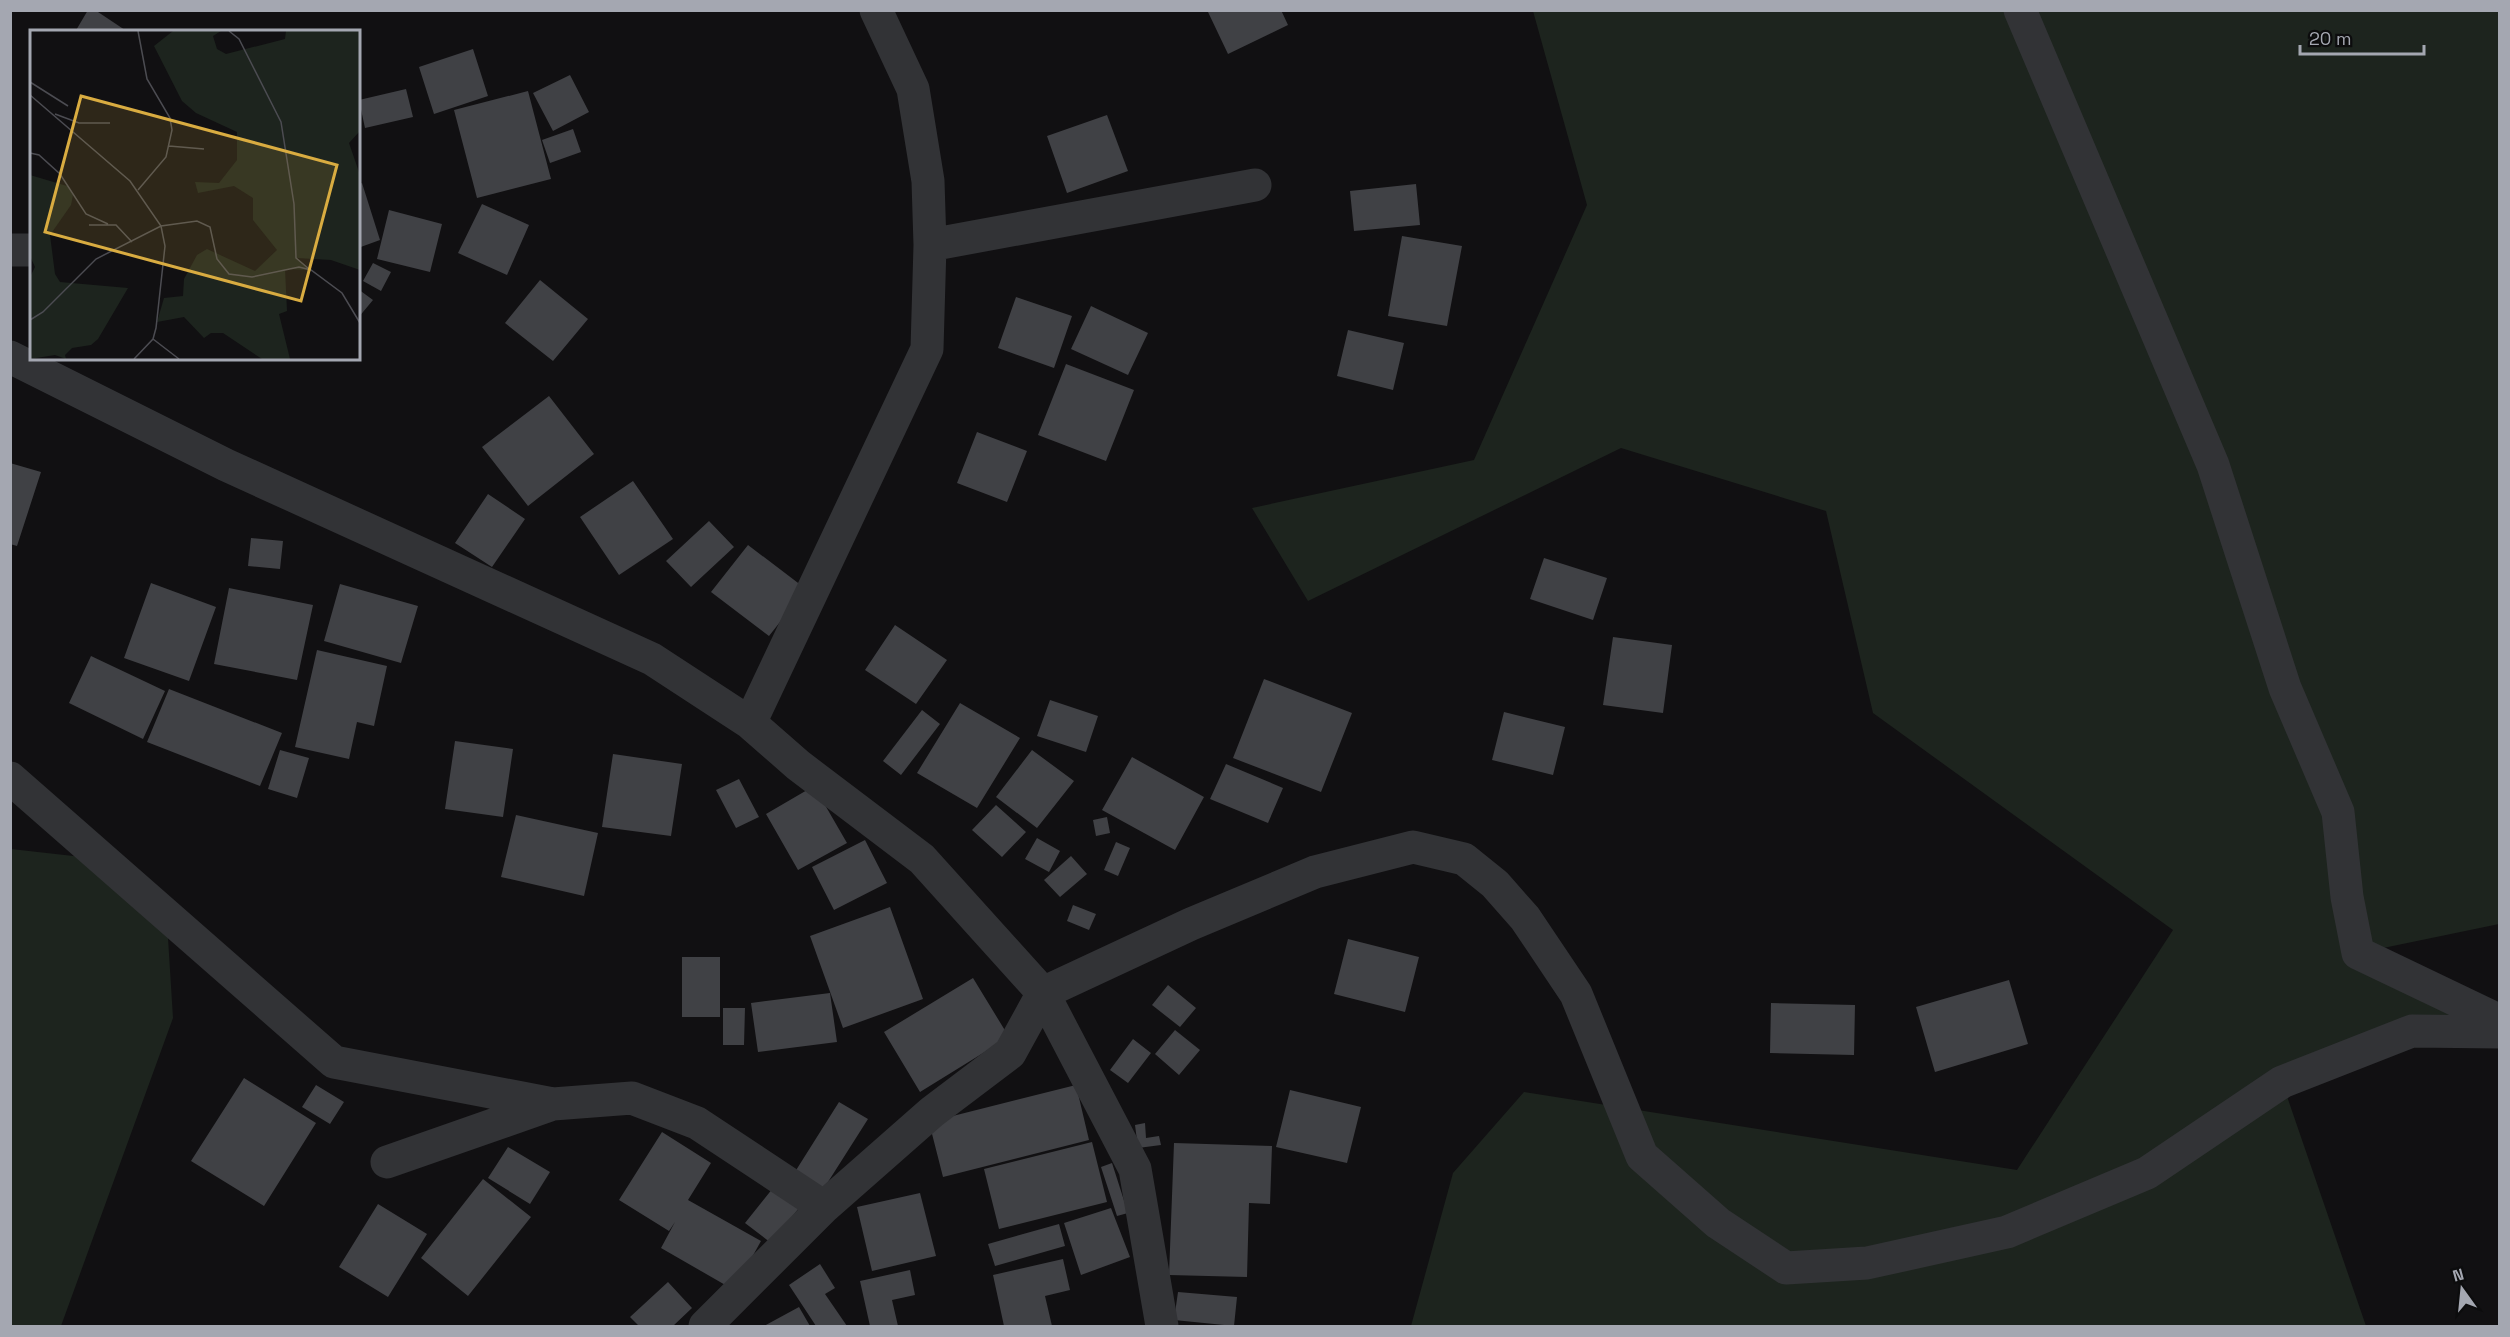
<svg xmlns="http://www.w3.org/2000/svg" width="2510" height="1337" viewBox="0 0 2510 1337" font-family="'Space Grotesk',sans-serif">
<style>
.green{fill:#1d241e}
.building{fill:#404145}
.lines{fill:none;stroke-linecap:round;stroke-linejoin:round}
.minor{stroke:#323336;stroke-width:33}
.inset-road{fill:none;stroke:#4c4c52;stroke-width:1.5}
.view{fill:#d9ac41;fill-opacity:0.15;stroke:#d9ac41;stroke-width:3}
.inset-edge{fill:none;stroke:#a4a7b1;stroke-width:3}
</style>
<rect width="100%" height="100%" fill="#111012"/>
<path class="green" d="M1533 11H2499V924L2359 953 2499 1021 2412 1031 2282 1082 2366 1326H1411L1453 1173 1524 1092 2017 1170 2173 930 1873 713 1826 511 1621 448 1308 601 1252 508 1474 460 1587 205Z
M11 849 91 858 167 922 173 1018 61 1326H11Z"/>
<path class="building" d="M88 10H95L128 32H75Z
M1212 10H1281L1288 25 1228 54 1208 12Z
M473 49 488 96 434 114 419 67Z
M570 75 589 112 553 131 533 93Z
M406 89 413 117 365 128 359 100Z
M528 91 551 179 477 198 454 110Z
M1107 115 1128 171 1067 193 1047 136Z
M573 129 581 152 550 163 542 140Z
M362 183 380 240 358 248V185Z
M1416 184 1420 225 1354 231 1350 191Z
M482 204 529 225 507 275 458 253Z
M389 210 442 224 430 272 377 259Z
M1402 236 1462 246 1447 326 1388 316Z
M373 263 391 272 381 291 363 281Z
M540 280 588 319 553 361 505 323Z
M358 289 373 300 358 318Z
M1016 297 1072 316 1054 368 998 348Z
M1091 306 1148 333 1128 375 1071 349Z
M1348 330 1404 343 1393 390 1337 376Z
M1066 364 1134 390 1106 461 1038 435Z
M549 396 594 454 528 506 482 447Z
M977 432 1027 451 1007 502 957 483Z
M10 463 41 472 17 546 10 544Z
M633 481 673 539 619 575 580 517Z
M488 494 525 519 492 567 455 543Z
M709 521 734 547 691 587 666 561Z
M251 538 283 541 280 569 248 566Z
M748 545 806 589 769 636 711 592Z
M1544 558 1607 578 1593 620 1530 599Z
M151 583 216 607 189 681 124 658Z
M340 584 418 606 401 663 324 641Z
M229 588 313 605 297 680 214 664Z
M895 625 947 660 916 704 865 670Z
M1613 637 1672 645 1663 713 1603 705Z
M317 650 387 666 374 726 357 722 349 759 295 747Z
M91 656 165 691 143 739 69 703Z
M1264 679 1352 713 1321 792 1233 758Z
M169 689 282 733 260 786 147 742Z
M1050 700 1098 716 1086 752 1037 736Z
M960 703 1020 738 977 808 917 773Z
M922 710 940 724 901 775 883 761Z
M1504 712 1565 727 1553 775 1492 760Z
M455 741 513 749 503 817 445 809Z
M280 750 309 758 297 798 268 789Z
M1032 750 1074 781 1037 828 996 797Z
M613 754 682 764 671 836 602 827Z
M1132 757 1204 797 1175 850 1102 810Z
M1226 764 1283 788 1268 823 1210 799Z
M739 779 759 817 736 828 716 790Z
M814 786 847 843 798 870 766 814Z
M996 805 1026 832 1002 857 972 830Z
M516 815 598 833 584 896 501 877Z
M1107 817 1110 833 1096 836 1093 820Z
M1037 838 1060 851 1049 872 1025 859Z
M865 840 887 883 834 910 812 867Z
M1116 842 1130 848 1118 876 1104 870Z
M1071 856 1087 874 1060 897 1044 880Z
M1073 905 1096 914 1089 930 1067 921Z
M890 907 923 999 843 1028 810 936Z
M1348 939 1419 957 1405 1012 1334 994Z
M682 957H720V1017H682Z
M973 978 1009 1037 920 1092 884 1032Z
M2009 980 2028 1044 1935 1072 1916 1007Z
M1168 985 1196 1008 1180 1027 1152 1005Z
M830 993 837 1042 758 1052 751 1003Z
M1771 1003 1855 1005 1854 1055 1770 1053Z
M723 1008H745L744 1045H723Z
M1175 1030 1200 1050 1179 1075 1155 1054Z
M1133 1039 1151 1053 1128 1083 1110 1070Z
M244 1078 316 1123 264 1206 191 1161Z
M316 1085 344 1102 330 1124 302 1107Z
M1076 1085 1089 1140 943 1177 929 1122Z
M1290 1090 1361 1107 1347 1163 1276 1147Z
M839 1102 868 1119 821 1193 793 1175Z
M1145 1123 1146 1138 1159 1136 1161 1145 1138 1148 1135 1125Z
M662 1132 711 1163 688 1200 761 1241 734 1290 661 1248 675 1222 669 1231 619 1200Z
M1092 1142 1107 1202 999 1229 984 1169Z
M1174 1143 1272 1146 1270 1204 1249 1203 1247 1277 1169 1275Z
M508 1147 550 1172 530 1204 488 1178Z
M1112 1163 1128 1213 1117 1216 1101 1167Z
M483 1179 531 1217 468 1296 421 1258Z
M773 1188 799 1208 771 1243 745 1223Z
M920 1193 936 1256 872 1271 857 1207Z
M378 1204 427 1234 388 1297 339 1267Z
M1111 1208 1130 1257 1081 1275 1064 1223Z
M1059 1224 1065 1246 995 1266 988 1244Z
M1063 1259 1070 1290 1045 1296 1052 1326H1004L993 1275Z
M820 1264 835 1288 825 1294 847 1326H816L789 1285Z
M910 1270 915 1295 892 1300 898 1326H870L860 1281Z
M668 1282 692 1308 673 1326H639L630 1317Z
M1178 1292 1237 1297 1234 1326 1174 1320Z
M799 1307 810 1326H764Z"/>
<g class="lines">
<path class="minor" d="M2020 10 2213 465 2285 688 2338 812 2347 897 2358 953 2500 1021
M930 245 1255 185
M10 250H32
M10 357 226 465 652 659 750 723 798 765 922 859 1043 993 1135 1169 1162 1326
M750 723 927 349 930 245 928 181 913 89 876 10
M10 778 334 1062 553 1104
M387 1162 553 1104 632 1098 697 1123 824 1207
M705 1326 824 1207 932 1112 1010 1053 1043 993 1191 924 1315 872 1413 847 1464 859 1495 884 1525 918 1576 994 1642 1156 1718 1223 1786 1268 1867 1263 2007 1232 2147 1173 2282 1082 2412 1031 2500 1032"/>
</g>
<g transform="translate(30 30)">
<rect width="330" height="330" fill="#111012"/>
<path d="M143 1H191L183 6 187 19 196 24 255 9 256 1H330V101L319 113 330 145V240L301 230 267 228 281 240 255 239 257 281 249 284 260 329H232L193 303H181L174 308 154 287 127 292 134 268 153 266 154 249 167 225 177 219 225 241 247 220 223 190V168L204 156 168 163 165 152 189 153 207 130V102L166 83 152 71 124 16ZM0 145 37 156 43 165 41 175 20 205 25 244 30 252 98 258 68 309 61 315 42 318 35 325 36 329 25 325 0 329V247L5 237 0 226Z" fill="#1d241e"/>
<path class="inset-road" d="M199 1 209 9 251 92 264 174 266 228 279 239M0 52 38 76M0 65 100 151 131 196 135 216 126 298 123 309 104 329M25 84 49 93H80M139 116 174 119M0 123 9 125 30 144 56 184 78 194M108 160 136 127 142 100 140 88 117 49 108 1M59 195H86L102 212M0 290 13 282 66 229 131 196 167 191 180 197 187 229 199 244 222 247 269 237 281 240 312 263 330 293M123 309 149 329"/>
<path class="view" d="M51 66 307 135 271 271 15 202Z"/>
<rect width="330" height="330" class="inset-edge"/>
</g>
<rect width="2510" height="1337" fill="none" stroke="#a4a7b1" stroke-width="24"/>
<g transform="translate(2462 1289) rotate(345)" stroke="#0c0c0d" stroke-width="4.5" paint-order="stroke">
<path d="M0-4.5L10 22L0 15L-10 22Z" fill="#a4a7b1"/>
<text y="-9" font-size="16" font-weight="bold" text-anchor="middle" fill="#a4a7b1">N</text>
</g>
<path d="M2300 45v9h124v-9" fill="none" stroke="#a4a7b1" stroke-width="3"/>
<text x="2309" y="45" font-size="18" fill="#a4a7b1" stroke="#0c0c0d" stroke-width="4.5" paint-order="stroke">20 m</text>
</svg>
